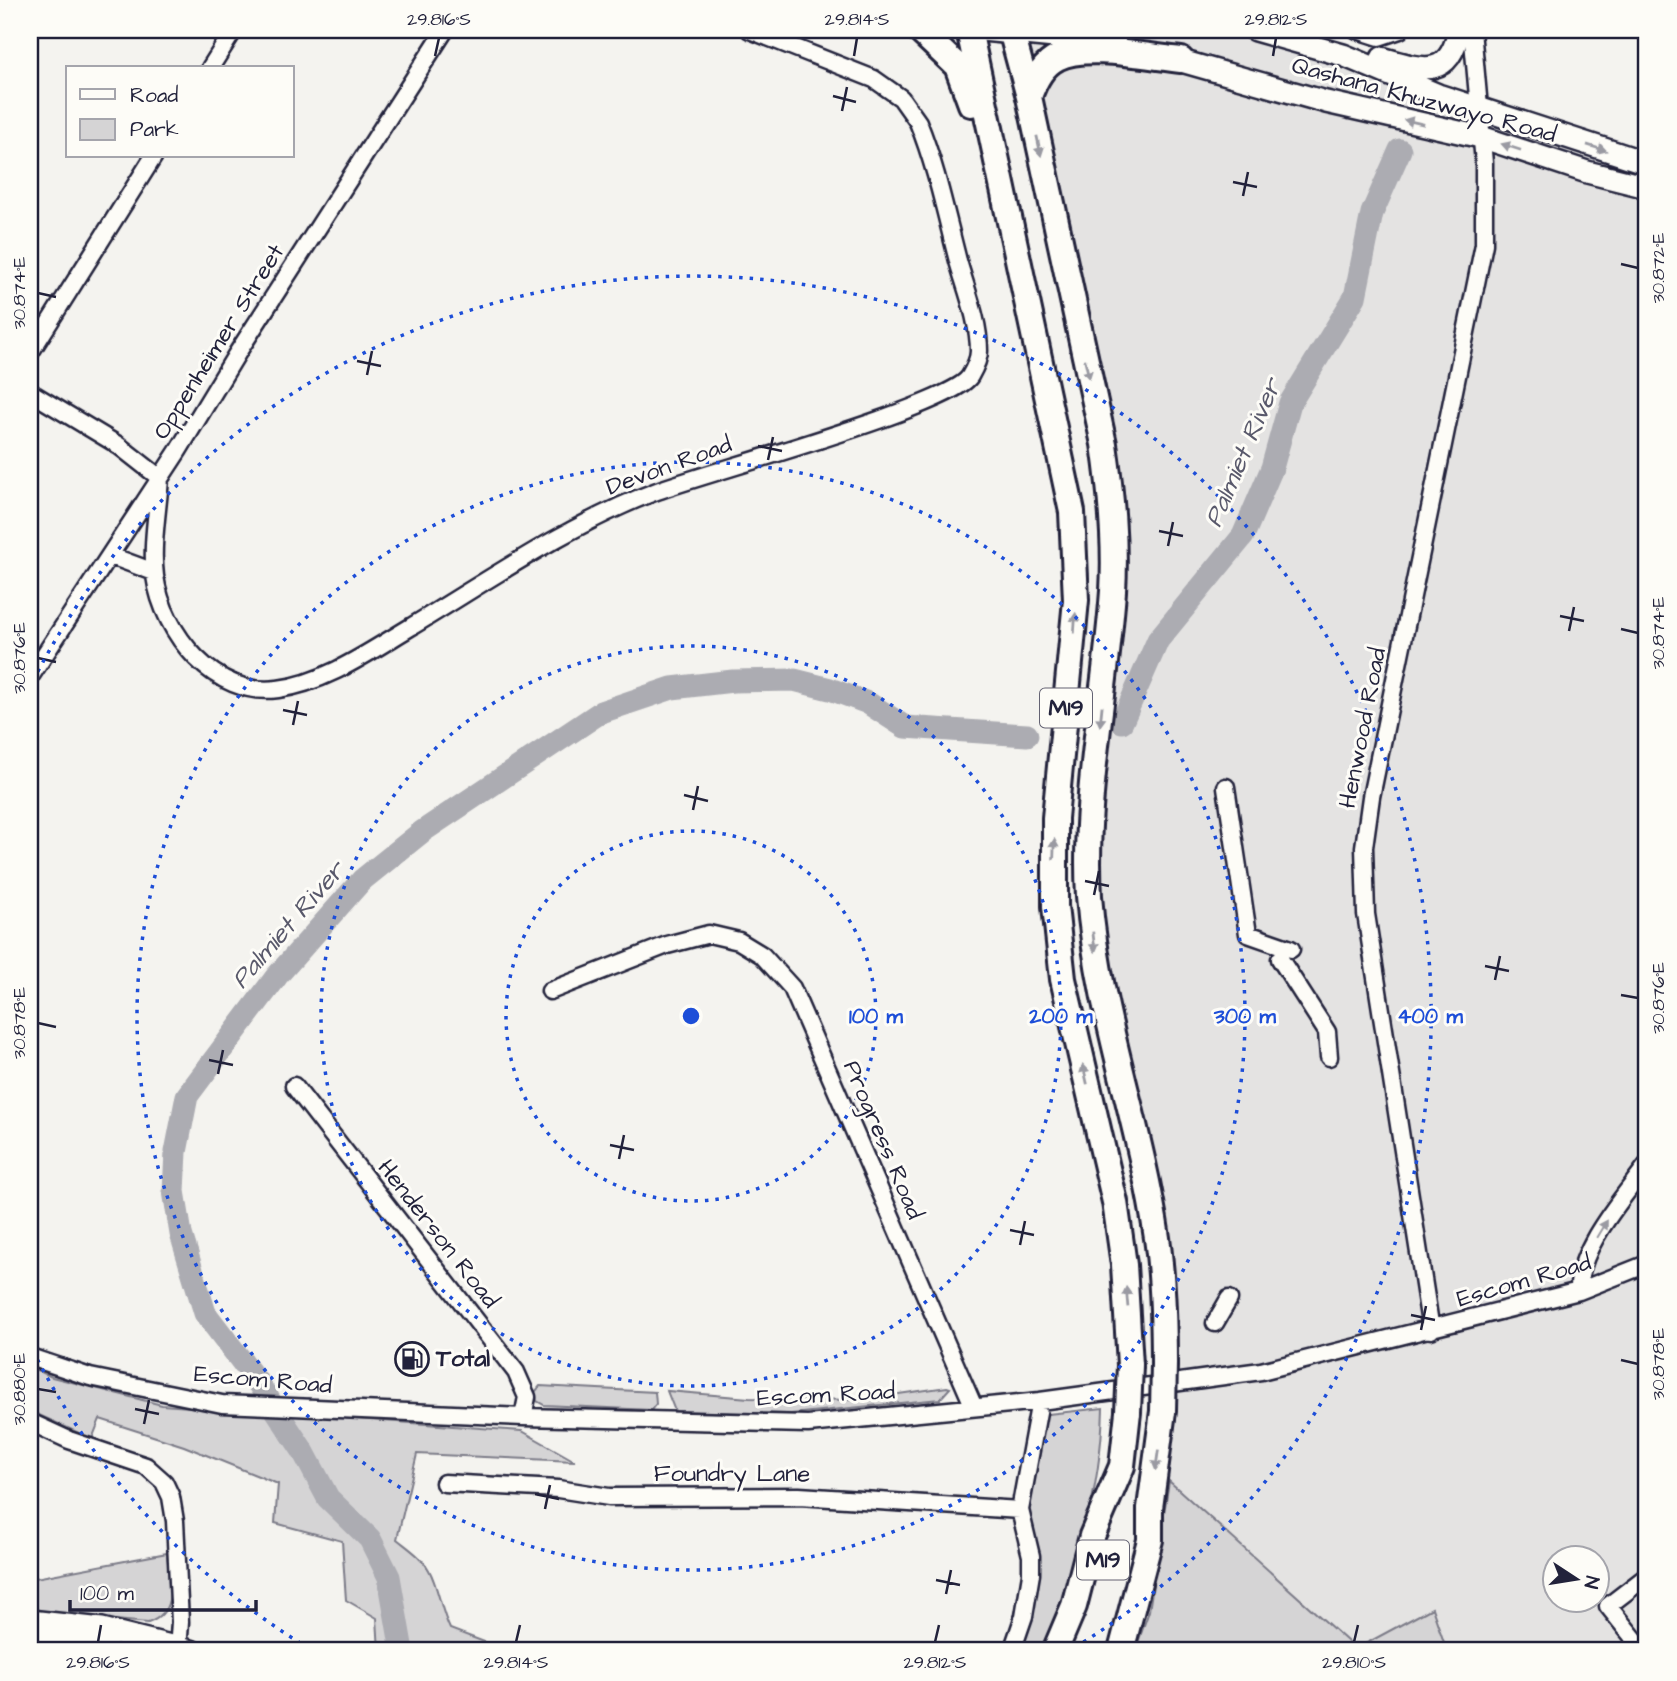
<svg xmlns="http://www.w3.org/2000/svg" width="1677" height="1681" viewBox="0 0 1677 1681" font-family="'Architects Daughter',sans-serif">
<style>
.built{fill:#e4e3e2;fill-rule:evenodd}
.green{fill:#d5d4d5;stroke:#7c7b88;stroke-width:2}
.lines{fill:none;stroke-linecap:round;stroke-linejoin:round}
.river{stroke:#acacb2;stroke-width:23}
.minor-casing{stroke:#22223b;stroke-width:21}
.major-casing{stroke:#22223b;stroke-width:26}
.highway-casing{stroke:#22223b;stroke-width:30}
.minor{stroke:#fdfcf7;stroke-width:16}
.major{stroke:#fdfcf7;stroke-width:21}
.highway{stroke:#fdfcf7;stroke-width:24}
.highway-bridge-casing{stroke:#22223b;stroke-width:30;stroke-linecap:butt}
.highway-bridge{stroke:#fdfcf7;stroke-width:24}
.oneway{fill:#9a9aa2}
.ticks{fill:none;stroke:#22223b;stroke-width:2.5}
.ring{fill:none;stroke:#1d4ed8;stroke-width:3.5;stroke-dasharray:3.5 7}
.labels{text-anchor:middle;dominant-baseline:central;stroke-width:6;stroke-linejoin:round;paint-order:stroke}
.shield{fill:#fdfcf7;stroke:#646373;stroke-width:2}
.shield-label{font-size:23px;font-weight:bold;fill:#22223b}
.street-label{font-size:24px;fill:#22223b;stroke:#fdfcf7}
.poi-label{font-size:24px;font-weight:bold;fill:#22223b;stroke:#fdfcf7;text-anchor:start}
.water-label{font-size:26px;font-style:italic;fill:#59596b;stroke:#fdfcf7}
.centre{fill:#1d4ed8;stroke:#fdfcf7;stroke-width:3.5}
.ring-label{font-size:21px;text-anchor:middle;font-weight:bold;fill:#1d4ed8;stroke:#fdfcf7;stroke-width:6;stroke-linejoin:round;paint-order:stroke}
.neatline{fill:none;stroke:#22223b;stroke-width:2.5}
.ticks-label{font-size:18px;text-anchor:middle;fill:#22223b}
</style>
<rect width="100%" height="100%" fill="#f4f3ef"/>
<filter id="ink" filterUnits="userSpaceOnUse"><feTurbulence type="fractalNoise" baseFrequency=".0143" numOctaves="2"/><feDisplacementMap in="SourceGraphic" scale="14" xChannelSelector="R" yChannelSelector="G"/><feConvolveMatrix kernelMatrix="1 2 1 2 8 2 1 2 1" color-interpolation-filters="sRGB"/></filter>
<g filter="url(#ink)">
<path class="built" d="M1012 30H1253L1647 164V1651H1122L1133 1609 1165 1298 1094 938 1115 554ZM1554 1558H1596V1600H1554Z"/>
<path class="green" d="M30 1367 52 1377 162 1405 522 1431 575 1461 417 1454 397 1539C408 1548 422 1557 429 1570 438 1586 441 1611 450 1629L508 1651H379L377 1618 346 1600 342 1541 275 1523 278 1484 184 1446 100 1419 92 1439 30 1411Z
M540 1386 655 1392 656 1404 651 1410 544 1405 537 1401 535 1392Z
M947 1387 950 1388 940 1399 791 1414 675 1411 667 1391 749 1398 857 1400Z
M1103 1408C1101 1491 1076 1576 1041 1651H964L996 1650 1017 1636 1024 1616 1023 1524 1043 1419 1048 1414Z
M1169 1481 1356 1649 1432 1608 1447 1651H1135L1149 1611Z
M167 1553C169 1580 179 1612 148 1623L30 1612V1579Z"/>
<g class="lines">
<path class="river" d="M1122 722 1158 640 1243 536 1272 468 1290 403 1355 297 1372 213 1400 150
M402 1651 389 1577 370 1539 328 1498 303 1451 256 1380 205 1313 181 1234 174 1191 176 1152 187 1096 277 976 362 880 423 831 601 712 672 688 733 681 794 680 830 689 868 703 905 727 1027 735"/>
<g class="minor-casing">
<path id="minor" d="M1357 30 1379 37 1400 30
M210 68 234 30
M30 353 154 156
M30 392 118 445 160 478C158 509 151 545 155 576 163 634 215 698 278 689 325 683 369 652 409 628 489 580 569 524 657 491 705 473 953 406 970 376 974 369 979 358 979 351 979 321 966 289 958 261 946 215 936 166 918 122L901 98 874 79 750 30
M111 556 154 572
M30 677 178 451 238 352 445 30
M1226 787 1248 934 1291 949
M1280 959 1327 1032 1329 1057
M550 991 667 945 709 934 739 941 762 955 792 988 973 1405
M294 1086 516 1372 527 1397 523 1417
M1579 1291C1577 1249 1623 1198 1647 1165
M1215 1323 1229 1299
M1431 1330 1366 914 1364 847 1371 797 1484 244V163L1472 30
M30 1357 90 1377 222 1404 523 1417 808 1424 1040 1401 1261 1371 1579 1291 1647 1264
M30 1422 69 1440 146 1466 164 1482 171 1497 175 1521 180 1622 178 1651
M444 1483 558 1489 609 1497 799 1496 1020 1510
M1012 1651 1024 1616 1031 1574V1556L1020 1510 1040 1401
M1644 1651 1608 1606 1647 1576"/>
</g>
<g class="major-casing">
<path id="major" d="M982 30 1115 43
M1255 30 1343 55 1438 95 1647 163
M1167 57 1326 102 1481 137 1587 172 1647 187
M1382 58C1421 69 1449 81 1459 30
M30 1621 102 1629 191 1651
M30 1640 109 1651"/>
</g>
<g class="highway-casing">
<path id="highway" d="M919 30 957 66 971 104
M969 30 1072 512 1076 600 1055 818V906L1063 979 1115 1202 1124 1265 1130 1365
M1011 30 1029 97 1104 444C1111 493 1116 541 1113 591 1106 691 1083 796 1089 896 1098 1013 1140 1122 1157 1238 1163 1280 1164 1322 1164 1364
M1029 97C1034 82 1043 65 1057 58 1084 43 1149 57 1181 60
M1055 1651 1074 1606 1092 1536 1122 1466 1128 1412
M1121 1651 1150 1540V1508L1163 1411"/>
</g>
<use href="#minor" class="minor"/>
<use href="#major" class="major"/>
<use href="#highway" class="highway"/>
<g class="highway-bridge-casing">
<path id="highway-bridge" d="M1163 1411 1164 1364
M1128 1412 1130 1365"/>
</g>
<use href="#highway-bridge" class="highway-bridge"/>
</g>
<defs><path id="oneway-solid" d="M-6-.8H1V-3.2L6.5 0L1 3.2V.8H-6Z" transform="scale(1.75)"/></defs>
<g class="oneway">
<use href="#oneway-solid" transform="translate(1414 122) rotate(-167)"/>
<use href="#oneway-solid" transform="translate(1039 146) rotate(78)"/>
<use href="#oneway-solid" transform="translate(1511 147) rotate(-162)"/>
<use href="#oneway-solid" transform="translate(1597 148) rotate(17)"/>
<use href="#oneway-solid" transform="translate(1087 369) rotate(77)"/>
<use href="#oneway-solid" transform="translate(1075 623) rotate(-86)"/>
<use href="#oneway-solid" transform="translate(1101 716) rotate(96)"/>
<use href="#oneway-solid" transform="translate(1054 849) rotate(-88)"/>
<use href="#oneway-solid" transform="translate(1094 942) rotate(83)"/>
<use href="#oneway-solid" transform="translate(1085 1074) rotate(-103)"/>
<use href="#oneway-solid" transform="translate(1602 1229) rotate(-59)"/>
<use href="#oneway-solid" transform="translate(1127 1297) rotate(-95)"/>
<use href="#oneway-solid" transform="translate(1157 1460) rotate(98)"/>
</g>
</g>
<path class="ticks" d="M435 56 439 38M854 56 857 38M1273 56 1276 38M833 96 856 102M842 111 847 87M1233 182 1257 187M1243 196 1248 172M1621 264 1638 268M38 293 56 297M357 361 381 366M367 375 372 351M758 446 782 451M768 460 773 437M1159 531 1183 536M1168 546 1173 522M1560 616 1584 621M1621 629 1638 633M1569 631 1574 607M38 658 56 662M283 710 307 715M293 725 298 701M684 795 708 801M693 810 698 786M1085 881 1109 886M1094 895 1099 871M1485 966 1509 971M1495 980 1500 956M1621 995 1638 998M38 1023 56 1027M209 1060 233 1065M218 1074 223 1050M610 1145 634 1150M619 1159 624 1135M1010 1230 1034 1235M1020 1245 1025 1221M1411 1315 1435 1320M1421 1330 1426 1306M1621 1360 1638 1364M38 1389 56 1392M135 1409 159 1414M144 1424 149 1400M535 1494 559 1499M545 1509 550 1485M936 1580 960 1585M946 1594 951 1570M98 1642 101 1625M516 1642 520 1625M935 1642 939 1625M1354 1642 1358 1625"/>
<g class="ring">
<circle cx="691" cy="1016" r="185"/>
<circle cx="691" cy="1016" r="370"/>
<circle cx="691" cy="1016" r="554"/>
<path d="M310 1649A739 739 0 0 1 33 1351M33 681A739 739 0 1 1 1072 1649"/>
</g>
<defs>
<g id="fuel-ring" transform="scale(1.75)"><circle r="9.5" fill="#fdfcf7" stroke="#22223b" stroke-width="1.5"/><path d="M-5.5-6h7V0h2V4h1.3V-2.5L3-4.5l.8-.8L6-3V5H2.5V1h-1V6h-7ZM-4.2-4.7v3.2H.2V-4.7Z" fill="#22223b"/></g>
</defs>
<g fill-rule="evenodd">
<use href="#fuel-ring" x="412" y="1359"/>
</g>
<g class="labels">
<g class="shield">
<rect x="1040" y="688.5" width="52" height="39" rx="5"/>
<rect x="1077" y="1540.5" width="52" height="39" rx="5"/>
</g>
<g class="shield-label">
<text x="1066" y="708">M19</text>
<text x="1103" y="1560">M19</text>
</g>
<g class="street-label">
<text transform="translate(1424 100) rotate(15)">Qashana Khuzwayo Road</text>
<text transform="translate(219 342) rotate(-58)">Oppenheimer Street</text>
<text transform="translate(669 466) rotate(-20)">Devon Road</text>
<text transform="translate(1363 728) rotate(-79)">Henwood Road</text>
<text transform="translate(883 1140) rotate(67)">Progress Road</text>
<text transform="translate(438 1234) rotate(52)">Henderson Road</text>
<text transform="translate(1524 1281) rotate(-16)">Escom Road</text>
<text transform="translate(263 1380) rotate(5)">Escom Road</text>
<text transform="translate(826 1395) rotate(-3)">Escom Road</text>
<text x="732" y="1474">Foundry Lane</text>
</g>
<g class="poi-label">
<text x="436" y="1359">Total</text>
</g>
<g class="water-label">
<text transform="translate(1243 453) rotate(-67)">Palmiet River</text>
<text transform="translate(288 925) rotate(-49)">Palmiet River</text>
</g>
</g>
<circle cx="691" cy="1016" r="10" class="centre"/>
<g class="ring-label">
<text x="876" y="1023">100 m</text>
<text x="1061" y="1023">200 m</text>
<text x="1245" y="1023">300 m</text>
<text x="1430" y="1023">400 m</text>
</g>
<rect width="1677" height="1681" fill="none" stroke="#fdfcf7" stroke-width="77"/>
<rect x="66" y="66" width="228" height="91" fill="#fdfcf7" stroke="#a5a5ac" stroke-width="2"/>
<rect x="80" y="89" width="35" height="10" fill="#fdfcf7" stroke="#a5a5ac" stroke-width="2"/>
<text x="130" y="102" font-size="21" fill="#22223b">Road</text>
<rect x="80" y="119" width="35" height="21" fill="#d5d4d5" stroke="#a5a5ac" stroke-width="2"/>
<text x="130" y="136" font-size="21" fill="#22223b">Park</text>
<g transform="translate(1576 1579) rotate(102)"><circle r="33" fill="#fdfcf7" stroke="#a5a5ac" stroke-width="2"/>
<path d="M0-5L12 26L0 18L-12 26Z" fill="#22223b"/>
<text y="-10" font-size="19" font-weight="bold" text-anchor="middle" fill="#22223b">N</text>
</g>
<path d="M70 1600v10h186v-10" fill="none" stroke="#22223b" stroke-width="3.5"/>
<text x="80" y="1600" font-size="21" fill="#22223b" stroke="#fdfcf7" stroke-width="5" paint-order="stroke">100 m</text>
<rect x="38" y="38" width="1600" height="1604" class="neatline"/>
<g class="ticks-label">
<text x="439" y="25">29.816°S</text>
<text x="857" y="25">29.814°S</text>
<text x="1276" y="25">29.812°S</text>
<text transform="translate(1658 268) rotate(-90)" y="6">30.872°E</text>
<text transform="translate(19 293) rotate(-90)" y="6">30.874°E</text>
<text transform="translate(1658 633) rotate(-90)" y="6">30.874°E</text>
<text transform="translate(19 658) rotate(-90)" y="6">30.876°E</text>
<text transform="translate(1658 998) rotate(-90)" y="6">30.876°E</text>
<text transform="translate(19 1023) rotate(-90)" y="6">30.878°E</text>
<text transform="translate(1658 1364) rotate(-90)" y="6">30.878°E</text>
<text transform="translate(19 1389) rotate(-90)" y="6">30.880°E</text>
<text x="98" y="1668">29.816°S</text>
<text x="516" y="1668">29.814°S</text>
<text x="935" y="1668">29.812°S</text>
<text x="1354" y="1668">29.810°S</text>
</g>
</svg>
